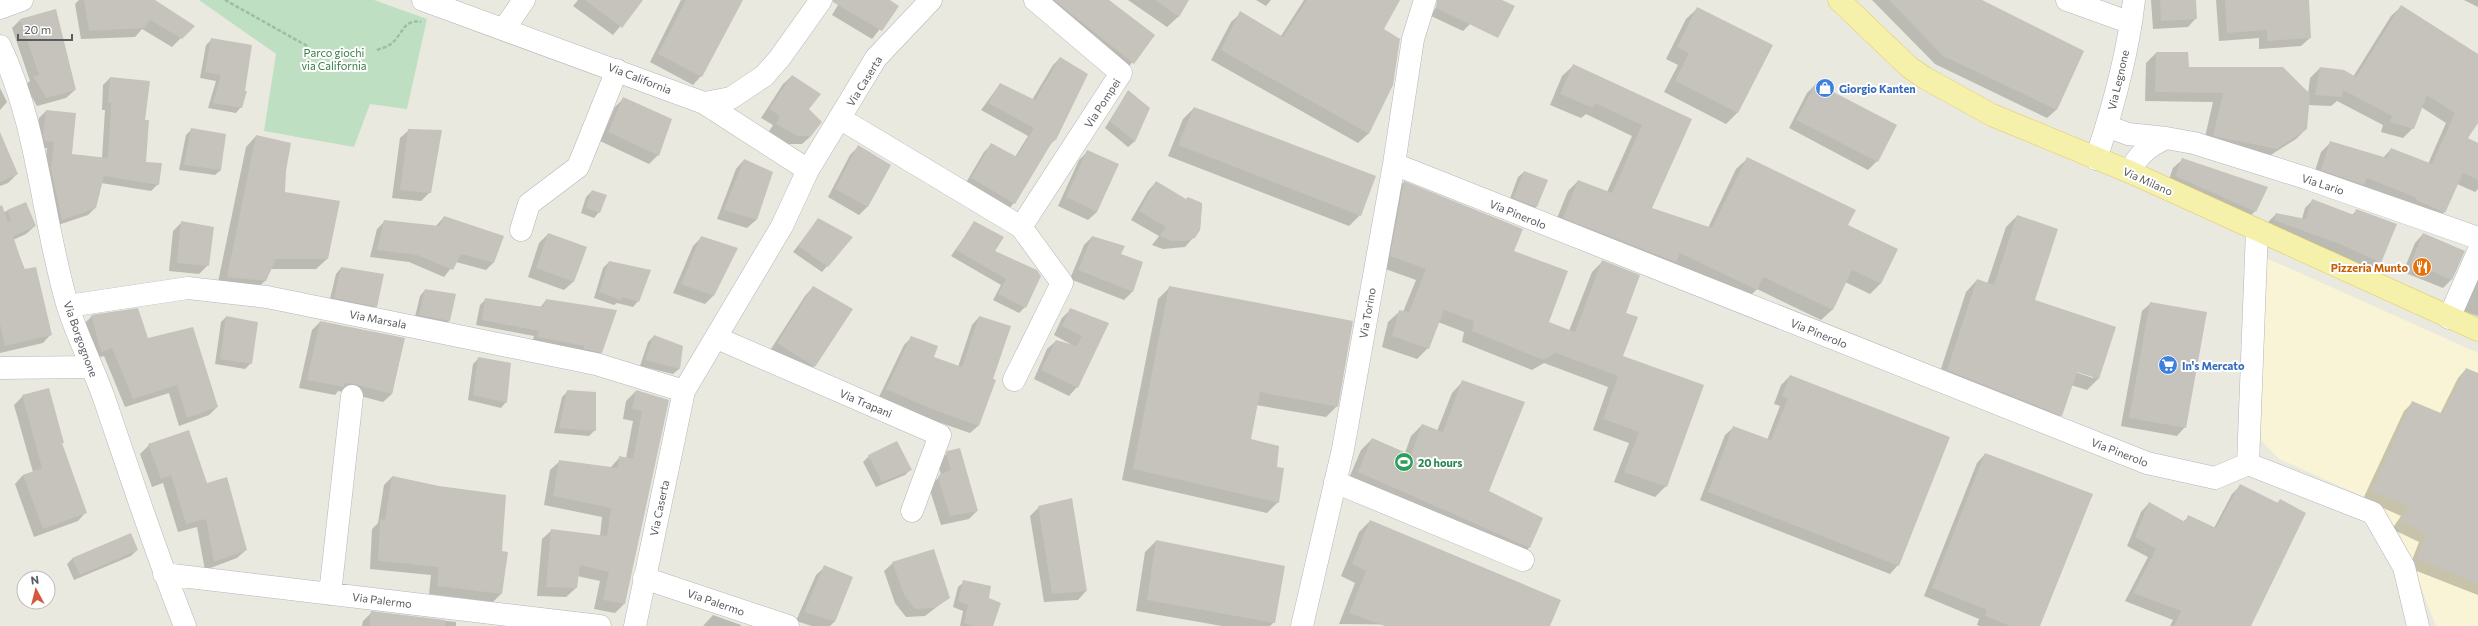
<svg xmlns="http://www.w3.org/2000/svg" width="2478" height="626" viewBox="0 0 2478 626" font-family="Commissioner,sans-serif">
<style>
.commercial{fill:#f9f4d6}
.green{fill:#bfdfc2}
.shadow{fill:#0003;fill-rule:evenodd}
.building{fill:#c5c3bc}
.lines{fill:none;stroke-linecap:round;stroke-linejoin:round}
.minor-casing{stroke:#b3b5b9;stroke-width:23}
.major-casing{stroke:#e0ca63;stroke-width:23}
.path{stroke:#99bfa7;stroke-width:2.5;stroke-dasharray:4 2;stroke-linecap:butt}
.minor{stroke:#fff;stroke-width:22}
.major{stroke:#f5f0aa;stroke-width:22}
.labels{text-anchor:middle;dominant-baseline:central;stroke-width:4;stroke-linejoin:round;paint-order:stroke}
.park-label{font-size:11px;fill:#3c7a46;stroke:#fff}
.street-label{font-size:11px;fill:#595b5f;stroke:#fff}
.shop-label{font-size:11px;font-weight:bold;fill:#366cbe;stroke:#fff;text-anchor:start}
.food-label{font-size:11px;font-weight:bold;fill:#c56008;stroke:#fff;text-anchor:end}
.leisure-label{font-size:11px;font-weight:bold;fill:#27864d;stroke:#fff;text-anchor:start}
</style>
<rect width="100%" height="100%" fill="#eae9e0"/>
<path class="commercial" d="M2264 257 2478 353V626H2436L2399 531 2371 500 2279 459 2261 440Z"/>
<path class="green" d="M199 0H374L427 19 407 109 370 104 354 147 264 131 276 54Z"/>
<path class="shadow" d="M79 0H153L193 26 172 47 142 29 135 37 81 39 75 4Z
M578 0H642L613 35 573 6Z
M681 0H742L701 76 693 85 650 62Z
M841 0H888L898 6 872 39 832 15Z
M1029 0H1107L1154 35 1122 75Z
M1128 0H1188L1179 16 1167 27Z
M1256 0H1271L1266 6Z
M1304 0H1399L1383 29 1392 84 1368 134 1358 143 1211 60 1231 22 1241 13 1281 36Z
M1440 0H1482L1470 24 1463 31 1431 16Z
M1872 0H1981L2082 52 2056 110 2047 118 1935 64Z
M2151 0H2195L2196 18 2188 27 2153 29Z
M2216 0H2308L2310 38 2301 46 2259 49V38L2219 41Z
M2464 0H2478V7Z
M2401 7 2478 55V121L2467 139 2478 144V189L2475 192 2457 184 2444 212 2434 222 2312 180 2321 152 2331 142 2383 158 2391 149 2428 164 2446 123 2421 107 2413 128 2403 138 2381 132 2383 125 2337 101 2331 106 2308 105 2306 129 2296 139 2266 158 2203 146 2213 102 2145 101 2146 63 2156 53 2188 68 2308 94 2310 78 2320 68 2353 77 2391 16Z
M1698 8 1772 46 1737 113 1726 124 1664 92 1678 65 1666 59 1686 19Z
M20 20 75 90 66 98 37 106 25 85 30 81 12 28Z
M212 39 241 107 236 113 208 108 216 81 200 78 206 45Z
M1060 58 1055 140 1048 146 1014 203 1007 211 964 186 984 152 992 144 1015 157 1028 136 981 110 1000 84 1032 100 1053 65Z
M1573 66 1691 120 1650 209 1708 228 1736 169 1747 159 1847 225 1897 250 1880 284 1870 294 1845 282 1832 310 1821 320 1757 289 1746 300 1553 228 1568 191 1578 181 1607 192 1632 136 1586 114 1581 118 1550 105 1562 76Z
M792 76 808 109 811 136 802 144H788L768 133 773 125 761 118 783 84Z
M110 78 143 121 145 163 158 184 151 191 101 183 95 208 88 215 55 226 44 177 47 148H37L36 143 39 118 46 111 71 155 102 158 105 110H102L103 85Z
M1816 84 1877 161 1868 170 1789 128 1807 93Z
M0 88 7 102 0 110Z
M1128 91 1149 108 1134 142 1128 147 1105 128Z
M624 98 658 155 649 164 600 141 615 107Z
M1194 108 1360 215 1349 226 1168 156 1183 119Z
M191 130 221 170 215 175 179 170 186 135Z
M409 130 430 192 421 201 392 198 400 138Z
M256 136 285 171 284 192 327 259 316 269H270L265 281 254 291 217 287 246 147Z
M0 141 17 174 8 183 0 186Z
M858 147 868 206 859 215 828 197 850 155Z
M1088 151 1097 212 1088 220 1058 206 1079 160Z
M744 160 756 220 747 228 717 219 736 169Z
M2182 160 2255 211 2247 220 2167 185 2173 168Z
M1524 172 1546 180 1536 207 1531 213 1508 204 1518 177Z
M1156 182 1186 200 1202 204 1200 230 1185 247 1163 249 1152 245 1159 236 1131 220 1148 191Z
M1404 182 1513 252 1548 323 1569 331 1592 272 1603 261 1625 313 1622 356 1666 486 1655 497 1614 482 1629 443 1593 430 1608 387 1544 363 1532 370 1462 342 1464 332 1438 322 1428 348 1417 359 1382 347 1388 322 1399 312H1403L1416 280 1380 267 1393 193Z
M592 191 599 212 594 218 581 213 586 197Z
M2313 200 2352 215 2357 210 2380 262 2372 270 2334 252 2267 228 2269 221 2276 214 2302 219 2305 208Z
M25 203 35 226 26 234 13 240 51 334 43 343 0 353V214Z
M2017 216 2033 300 2115 327 2098 379 2087 390 2071 385 2061 415 2050 426 1937 381 1966 292 1977 280 1987 284 2006 227ZM2072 370 2093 376V378L2072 371Z
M444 217 494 262 486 270 456 262 444 277 409 262 370 257 377 229 385 221 435 227Z
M819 219 851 238 822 272 793 252Z
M181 223 208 265 199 274 169 271 173 231Z
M974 223 1025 307 1019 313 993 300 1001 285 951 256Z
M548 234 586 247 573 282 564 290 528 277 539 243Z
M2423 234 2451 280 2443 288 2403 272 2415 243Z
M702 237 714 295 705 304 673 293 693 246Z
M1092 237 1120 254 1133 291 1124 300 1070 279 1084 245Z
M609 262 638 301 633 307 617 303 614 305 594 298 603 268Z
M341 268 376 306 370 312 329 303 336 274Z
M2478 275V316L2463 311Z
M813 287 814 366 806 375 769 352 805 296Z
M1169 288 1337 406 1326 417 1256 405 1250 440 1276 468 1278 502 1267 513 1122 480 1158 299Z
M425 290 455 294 449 321 443 327 414 321 420 296Z
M486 299 540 308 546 300 601 352 596 358 532 343 534 336 476 325 480 305Z
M2151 303 2185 427 2177 436 2121 426 2142 311Z
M1071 309 1108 324 1077 387 1069 396 1034 379 1047 349 1056 341 1074 346 1054 335 1062 318Z
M92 316 147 340 217 407 209 415 179 426 169 393 125 407 104 356 93 359 84 324Z
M226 317 251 363 245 369 215 364 221 322Z
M979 317 991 379 978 426 970 433 921 416 879 397 904 345 911 338 932 357 958 367 972 325Z
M320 322 404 339 392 394 383 402 345 392 338 391 335 395 299 388 312 330Z
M654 336 679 369 673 374 640 366 648 342Z
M479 358 506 402 501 408 468 400 473 364Z
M2466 369 2478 374V595L2409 568 2419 542 2392 529 2401 516 2363 499 2404 411 2413 402 2440 414 2458 378Z
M1790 376 1898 565 1890 574 1700 500 1725 435 1734 427 1767 440 1780 406 1774 404 1781 385Z
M1463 381 1488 492 1529 548 1518 559 1347 483 1361 450 1372 439 1405 453 1411 436 1422 425 1437 431 1452 393Z
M568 391 595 430 589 436 554 433 562 397Z
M636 391 668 400 624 604 615 613 594 609 600 581 577 576 576 588 566 597 537 596 542 539 552 530 600 536 602 517 544 505 550 470 560 461 610 468 620 457 626 458 633 421 623 419 626 401Z
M23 396 61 444 86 512 78 521 34 537 15 484 23 475 33 472 14 405Z
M149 445 206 485 246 550 237 558 205 570 197 527 178 532 163 483 152 487 140 454Z
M948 452 977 511 969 519 941 525 929 487 941 475 938 464Z
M1985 454 2039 626H1980L1977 625 1979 619 1924 596 1977 463Z
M869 456 910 470 905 475 876 487 863 462Z
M392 477 501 552 507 553 501 594 493 602 429 594 431 575 370 569 372 529 378 523 384 485Z
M2241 485 2276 504 2280 500 2250 626H2170L2173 620 2125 601 2148 557 2127 546 2141 512 2149 503 2183 522 2189 516 2214 528 2232 494Z
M1039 507 1086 591 1078 600 1044 602 1030 516Z
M1370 521 1549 626 1339 624 1355 583 1341 576 1359 532Z
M1156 541 1274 622 1270 626H1222L1136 611 1145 552Z
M137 550 131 556 74 580 67 564 73 558Z
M893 563 948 598 925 616 906 617 895 603 884 571Z
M825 567 851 578 834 622 830 626H812L796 621 816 575Z
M964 582 988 599 992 626H960L963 611 953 607 958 587Z
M372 612 456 622V626H362L363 621Z
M713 615 741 625V626H703Z"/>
<path class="building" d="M84 0H155L195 26 182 39 150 20 144 28 89 31Z
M585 0H643L622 28Z
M686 0H743L702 77 658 54Z
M833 0H890L899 6 882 31 833 2Z
M1054 0H1109L1155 35 1134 64Z
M1155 0H1189L1179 17Z
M1307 0H1400L1384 29 1400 39 1393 85 1369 134 1221 50 1240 11 1283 37Z
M1437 0H1502L1515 6 1498 38 1436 8Z
M1889 0H1982L2084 51 2057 110 1943 56Z
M2160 0H2196L2197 19 2161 21Z
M2225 0H2309L2311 38 2267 41V30L2227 33Z
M2401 5 2478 54V123L2468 138 2478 143V180L2463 173 2445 213 2416 200 2417 198 2367 178 2364 185 2321 170 2330 141 2387 158 2391 148 2432 164 2455 113 2427 95 2414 129 2390 122 2392 116 2343 90 2342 97 2315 95 2320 67 2344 70 2356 77Z
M1697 7 1773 45 1738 113 1675 81 1689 53 1677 47Z
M56 9 76 90 46 98 33 76 39 75 20 19Z
M211 38 252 45 245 91H247L242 108 213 103 221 75 205 72Z
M2156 52H2188L2189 67H2283L2310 94 2307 129 2277 149 2213 136 2223 93 2155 92Z
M1060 57 1088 74 1056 140 1054 139 1015 204 971 178 991 143 1017 157 1034 128 988 103 1000 83 1035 100Z
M1573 64 1692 119 1652 208 1712 228 1747 157 1856 210 1848 225 1898 249 1881 284 1852 270 1833 310 1763 277 1757 290 1680 253 1676 262 1563 218 1578 180 1612 193 1642 125 1595 103 1593 108 1560 94Z
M792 75 821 94 809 109 822 122 811 136H797L776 124 780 116 769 109Z
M110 77 150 81 145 120H149L146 162 162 163 159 185 104 176 96 208 62 220 51 169 54 142 44 141 43 135 46 110 76 113 72 154 108 158 111 103H108Z
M1816 83 1897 125 1878 162 1796 120Z
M1128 90 1150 108 1135 142 1110 121Z
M623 97 672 119 659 156 608 132Z
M1194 107 1376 176 1361 216 1178 145Z
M191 128 226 134 221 170 184 165Z
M408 129 442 130 431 193 400 190Z
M0 132 18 174 0 182Z
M256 135 291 143 286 171 285 192 340 201 328 259H276L266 281 227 277Z
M858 145 891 165 868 207 835 189Z
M1087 150 1119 164 1097 212 1066 197Z
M2182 158 2268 187 2256 212 2175 176Z
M744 159 773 172 757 220 724 210Z
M1524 171 1548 180 1537 207 1513 198Z
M1156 181 1186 199 1188 197 1202 203 1200 230 1195 238 1185 241H1172L1160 236 1166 227 1139 211Z
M1404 181 1523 229 1514 251 1568 271 1549 322 1575 332 1602 260 1640 275 1626 313 1638 317 1623 356 1704 385 1667 487 1624 472 1639 432 1603 419 1618 376 1556 353 1543 360 1472 331 1474 321 1444 310 1429 349 1392 336 1399 310 1409 312 1426 269 1390 256Z
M592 190 607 195 600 213 586 208Z
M2312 199 2354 215 2356 209 2397 224 2381 263 2342 245 2274 220 2276 213 2306 219Z
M26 202 36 226 13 236 24 269 36 267 52 335 5 346 0 324V206L2 205 8 222 11 220 7 210Z
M2017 215 2058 229 2035 300 2116 327 2099 379 2077 372 2062 416 1947 370 1977 279 1994 285Z
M444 216 504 236 494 263 461 254 453 270 417 255 377 250 384 220 440 226Z
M818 218 853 237 828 267 798 246Z
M181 221 214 227 209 266 177 263Z
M974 221 1004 237 995 251 1037 270 1041 276 1026 308 998 294 1006 279 956 250Z
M548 233 587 247 574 282 536 268Z
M2423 233 2465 251 2452 280 2411 263Z
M701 236 738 248 714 296 681 284Z
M1092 236 1125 246 1121 254 1143 262 1133 292 1078 270Z
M609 261 651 270 639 302 622 297 621 300 599 292Z
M341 267 384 274 377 307 334 298Z
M813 286 853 309 815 367 777 343Z
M1169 286 1353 321 1338 407 1260 392 1251 439 1279 446 1277 467 1284 468 1279 503 1133 469Z
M425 289 456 294 450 321 419 315Z
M485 298 544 307 546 299 617 310 602 353 584 349V346L537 337 539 331 482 320Z
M2150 302 2207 312 2186 428 2129 418Z
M138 308 148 338 193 327 218 407 187 418 177 385 133 399 112 348 101 352 91 315Z
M1070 308 1109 323 1078 388 1041 370 1056 340 1077 346 1082 336 1062 326Z
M226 316 258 322 252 364 220 359Z
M979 316 1011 326 993 379 996 380 979 426 929 408 886 389 911 336 938 346 934 357 962 367Z
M320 321 405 338 392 394 354 384 345 383 344 387 307 380Z
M654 335 683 346 680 369 645 360Z
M478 357 511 363 507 403 473 395Z
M2466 368 2478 373V584L2417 559 2427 534 2400 520 2409 507 2371 491 2412 401 2443 414Z
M1790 375 1950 437 1899 566 1708 492 1733 426 1771 440 1788 398 1782 396Z
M1462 380 1525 402 1489 491 1543 518 1530 548 1358 472 1372 438 1411 455 1422 424 1443 432Z
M49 388 64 443H62L87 513 43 529 23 475 42 468 22 395Z
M567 390 596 392V431L559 428Z
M636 390 669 400 625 604 603 600 609 572 580 565 577 588 546 587 551 529 607 536 611 508 553 496 559 460 618 468 619 456 633 459 642 411 632 409Z
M189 430 207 483 227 477 247 550 214 562 206 519 186 524 171 475 161 479 148 444Z
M897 441 912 470 882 482 868 455Z
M960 448 978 511 950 516 938 478 939 475 951 470 946 454 947 451Z
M1985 453 2093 494 2040 626H2010L1985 616 1987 610 1932 588Z
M392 476 439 486 506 495 502 551 508 552 502 594 437 586 439 567 378 561 380 519 385 520Z
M2240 484 2278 503 2280 499 2306 513 2251 626H2174L2181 611 2133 593 2156 549 2135 537 2149 502 2185 522 2188 515 2216 528Z
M1072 498 1087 591 1052 594 1038 506Z
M1370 520 1561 600 1550 626H1385L1349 613 1366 571 1352 564Z
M131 533 138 550 80 575 72 558Z
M1156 540 1285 566 1275 623 1147 600Z
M934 549 950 598 935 608 915 609 904 595 892 562Z
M824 565 853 577 835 622 804 612Z
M963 580 991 586 989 598 1001 603 993 626H972L964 623 968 605 958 601Z
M371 611 445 620V626H369Z"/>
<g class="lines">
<g class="minor-casing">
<path id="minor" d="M423 0 704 103 731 98 764 76 779 59 821 0
M2067 0 2131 23
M0 8 22 0
M504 29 524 0
M0 46C39 127 42 221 68 307 78 338 93 367 104 398 130 474 155 551 185 626
M704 103 808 170
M841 119 1021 227 1062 283 1014 380
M2107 126 2128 134 2166 138
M2096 159C2113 108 2128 54 2134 0
M1394 164 2147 463 2215 478 2248 464 2373 513 2404 567 2418 626
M2130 172C2138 154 2149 146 2166 138L2194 143 2306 178 2478 238
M1021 227 1121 73 1035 0
M521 230 529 204 578 167 617 70
M68 306 188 288 267 297 596 364 684 391
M2449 318 2478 252
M717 338 940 435 912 511
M0 368 90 367
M2248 464 2257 230
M1335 482 1523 560
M164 574 600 626
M644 578 788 626
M330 594 352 396
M635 626 684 391 782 226 808 170 876 58 931 0
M1302 626 1343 449 1394 164 1413 39 1425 0"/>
</g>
<g class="major-casing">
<path id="major" d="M1839 0 1909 67 1925 78 1992 115 2130 172 2478 330"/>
</g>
<path class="path" d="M225 0 309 47
M377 50C382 48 388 47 392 43 403 34 403 19 421 22"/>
<use href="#minor" class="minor"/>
<use href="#major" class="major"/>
</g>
<defs>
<g id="shop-disc" transform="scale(1)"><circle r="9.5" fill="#3f7fe0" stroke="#fff"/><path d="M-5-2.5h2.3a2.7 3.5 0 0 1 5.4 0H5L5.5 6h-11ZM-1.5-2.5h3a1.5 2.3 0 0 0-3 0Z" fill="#fff"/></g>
<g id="restaurant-disc" transform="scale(1)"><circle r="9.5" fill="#e8710a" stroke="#fff"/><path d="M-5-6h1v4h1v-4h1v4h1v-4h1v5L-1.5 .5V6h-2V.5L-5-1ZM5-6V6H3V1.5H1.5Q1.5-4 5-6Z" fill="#fff"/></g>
<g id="supermarket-disc" transform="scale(1)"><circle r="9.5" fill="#3f7fe0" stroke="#fff"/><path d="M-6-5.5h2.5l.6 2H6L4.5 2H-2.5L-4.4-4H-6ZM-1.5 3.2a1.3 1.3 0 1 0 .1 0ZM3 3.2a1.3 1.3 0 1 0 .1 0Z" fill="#fff"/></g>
<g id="stadium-disc" transform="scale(1)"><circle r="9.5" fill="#2e9e5b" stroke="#fff"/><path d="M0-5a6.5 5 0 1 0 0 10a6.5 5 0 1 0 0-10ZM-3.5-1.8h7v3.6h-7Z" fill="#fff"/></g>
</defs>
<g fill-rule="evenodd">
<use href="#shop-disc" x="1825" y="88"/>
<use href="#restaurant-disc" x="2422" y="267"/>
<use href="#supermarket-disc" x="2168" y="365"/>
<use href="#stadium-disc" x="1404" y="462"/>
</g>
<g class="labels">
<g class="park-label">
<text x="334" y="52">Parco giochi<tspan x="334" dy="13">via California</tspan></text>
</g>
<g class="street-label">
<text transform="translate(640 78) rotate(21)">Via California</text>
<text transform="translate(2118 80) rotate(-77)">Via Legnone</text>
<text transform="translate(864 81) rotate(-58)">Via Caserta</text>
<text transform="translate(1102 103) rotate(-57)">Via Pompei</text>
<text transform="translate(2148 181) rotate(24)">Via Milano</text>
<text transform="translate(2323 184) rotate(18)">Via Lario</text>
<text transform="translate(1518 214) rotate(22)">Via Pinerolo</text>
<text transform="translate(1367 313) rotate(-80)">Via Torino</text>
<text transform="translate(378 319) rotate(11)">Via Marsala</text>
<text transform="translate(1819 333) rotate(22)">Via Pinerolo</text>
<text transform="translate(81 339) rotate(70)">Via Borgognone</text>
<text transform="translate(866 403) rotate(23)">Via Trapani</text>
<text transform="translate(2120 452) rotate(21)">Via Pinerolo</text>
<text transform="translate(659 508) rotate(-78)">Via Caserta</text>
<text transform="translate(382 600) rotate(7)">Via Palermo</text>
<text transform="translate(716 602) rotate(19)">Via Palermo</text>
</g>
<g class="shop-label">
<text x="1839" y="88">Giorgio Kanten</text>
<text x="2182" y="365">In's Mercato</text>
</g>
<g class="food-label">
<text x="2408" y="267">Pizzeria Munto</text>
</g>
<g class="leisure-label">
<text x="1418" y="462">20 hours</text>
</g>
</g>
<g transform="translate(36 590) rotate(353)"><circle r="19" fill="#ffffff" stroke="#bdbdbf"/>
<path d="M0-3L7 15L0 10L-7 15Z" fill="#d4583c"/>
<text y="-6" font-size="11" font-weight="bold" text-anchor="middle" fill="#595b5f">N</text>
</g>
<path d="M18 34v6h54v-6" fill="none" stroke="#595b5f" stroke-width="2"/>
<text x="24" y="34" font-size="12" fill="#595b5f" stroke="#ffffff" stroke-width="3" paint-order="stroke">20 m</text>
</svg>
